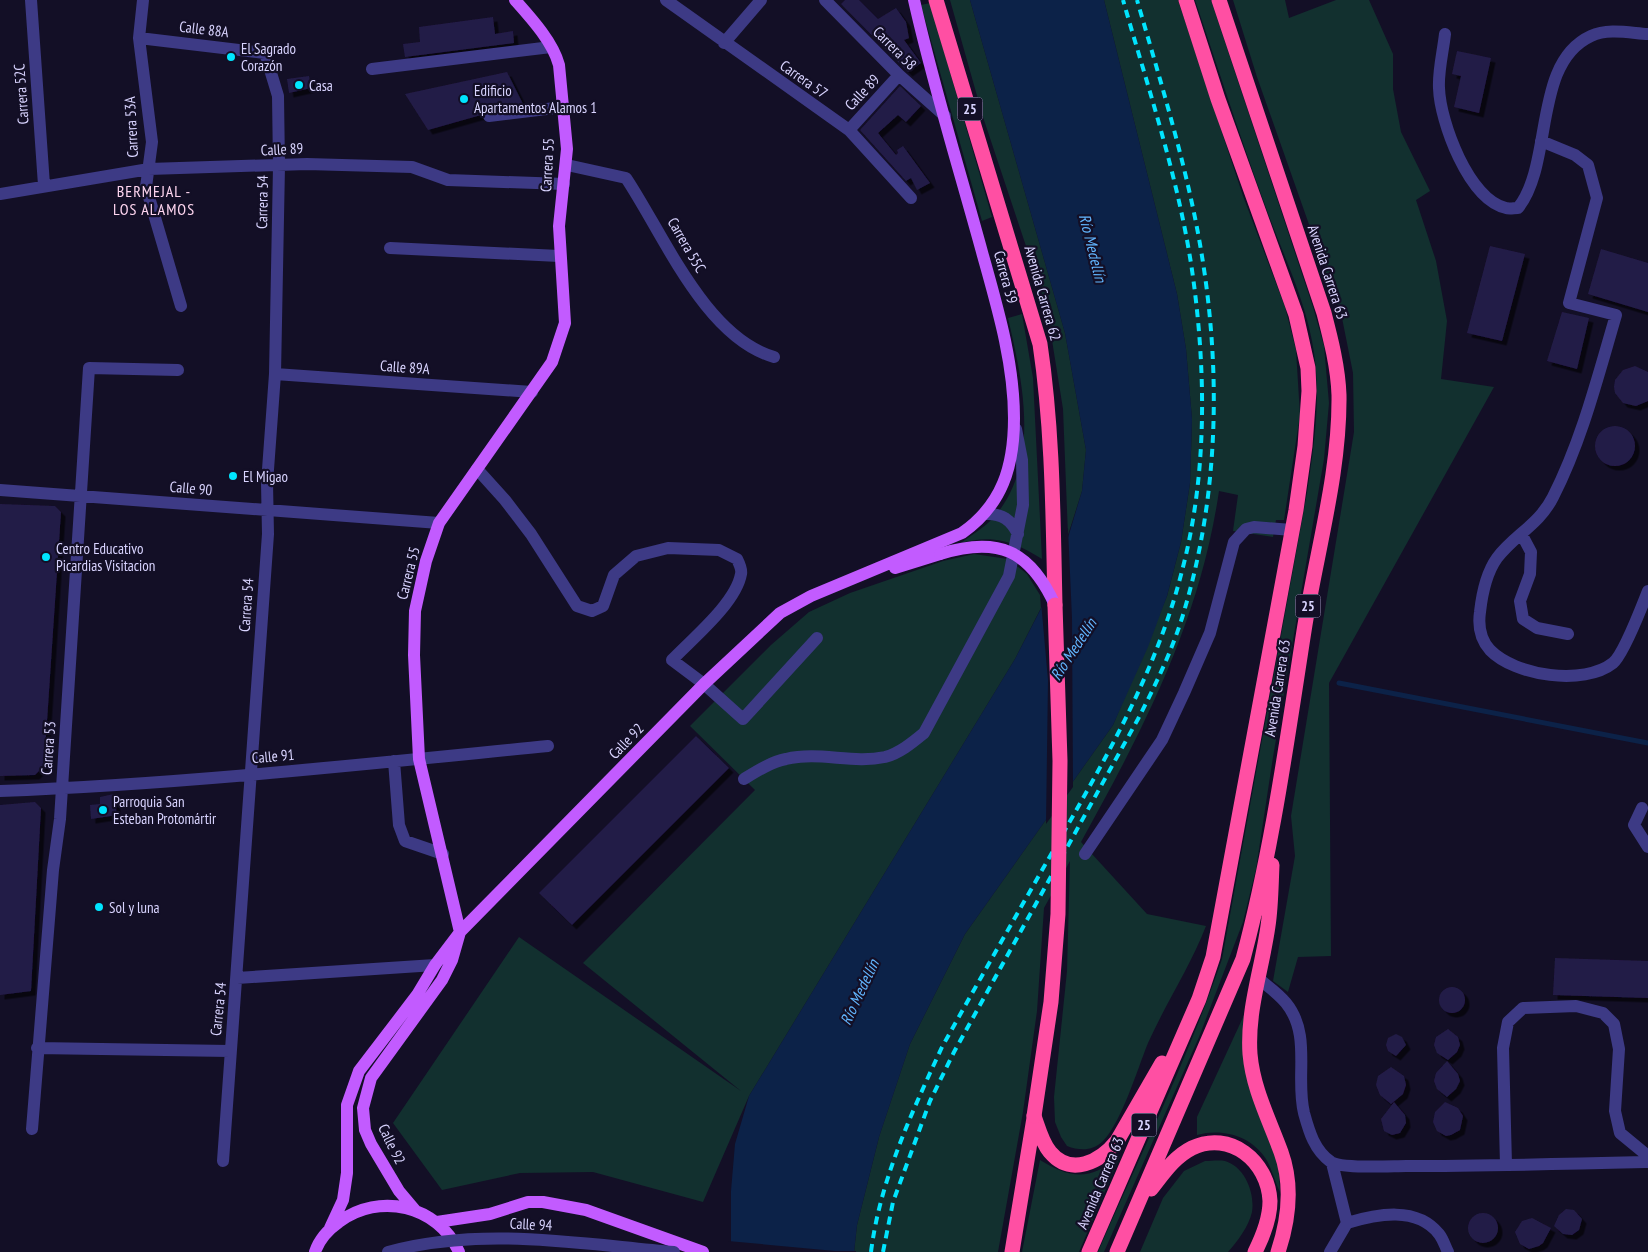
<svg xmlns="http://www.w3.org/2000/svg" width="1648" height="1252" viewBox="0 0 1648 1252" font-family="'PT Sans Narrow',sans-serif">
<style>
.green{fill:#12302f}
.water{fill:#0c2248}
.pier{fill:#130f26}
.lines{fill:none;stroke-linecap:round;stroke-linejoin:round}
.stream{stroke:#0c2248;stroke-width:5}
.building{fill:#241b47;filter:url(#shadow)}
.minor{stroke:#3d3a85;stroke-width:12}
.major{stroke:#c25bff;stroke-width:12}
.highway{stroke:#ff4fa3;stroke-width:15}
.rail{stroke:#00e5ff;stroke-width:4;stroke-dasharray:8 6;stroke-linecap:butt}
.minor-bridge{stroke:#3d3a85;stroke-width:12}
.major-bridge{stroke:#c25bff;stroke-width:12}
.highway-bridge{stroke:#ff4fa3;stroke-width:15}
.poi-dot{fill:#00e5ff;stroke:#130f26;stroke-width:2}
.labels{text-anchor:middle;dominant-baseline:central;stroke-width:4.5;stroke-linejoin:round;paint-order:stroke}
.shield{fill:#130f26;stroke:#9e99be;stroke-width:1}
.shield-label{font-size:14px;font-weight:bold;fill:#d9d4ff}
.street-label{font-size:15px;fill:#d9d4ff;stroke:#130f26}
.poi-label{font-size:15px;fill:#d9d4ff;stroke:#130f26;text-anchor:start}
.neighbourhood-label{font-size:16px;letter-spacing:1px;fill:#ffd6f0;stroke:#130f26}
.water-label{font-size:16px;font-style:italic;fill:#62b6ff;stroke:#130f26}
</style>
<defs>
<filter id="shadow"><feDropShadow dx="4.5" dy="4.5" stdDeviation="0" flood-color="#0009"/></filter>
</defs>
<rect width="100%" height="100%" fill="#130f26"/>
<path class="green" d="M950 0H970L1065 333 1086 450 1082 491 1068 535 1063 409 1047 309 983 117Z
M1104 0H1178L1243 196 1285 307 1296 350 1300 415 1284 520H1276L1273 537 1233 531 1238 495 1219 491C1200 621 1144 728 1081 842L1147 914 1206 926C1190 967 1166 1003 1148 1043 1137 1070 1122 1121 1103 1141 1093 1151 1080 1151 1067 1146L1061 1137 1055 1122 1054 1097 1067 971 1070 861 1044 908 1037 1011 1023 1112 998 1252H854L857 1225 879 1137 910 1044 965 934 1113 725 1167 596 1181 542 1190 483 1192 419 1186 349 1177 294Z
M1195 0H1211L1313 307 1324 346 1329 403 1324 459 1273 757 1256 869 1243 922 1199 1037 1104 1252H1098C1140 1155 1188 1059 1222 959L1307 493C1314 446 1321 400 1314 353 1307 302 1282 253 1265 205 1240 137 1218 68 1195 0Z
M1233 0H1285L1289 18 1336 0H1369L1393 54V89L1401 132 1430 191 1416 200 1436 261 1447 321 1441 379 1494 387 1329 683 1331 956 1298 957 1288 992 1273 981 1295 856 1291 816 1354 432 1353 373 1342 318 1257 77Z
M930 3 992 217 982 221 921 5Z
M1022 314 1033 378 1042 559C1015 542 993 534 961 543 974 533 989 525 999 511 1040 456 1022 379 1008 318Z
M974 554 1008 559 1027 574 1040 595 1041 608 1015 659 749 1096 703 1202 593 1172 520 1173 442 1190 393 1123 519 937 741 1091 583 963 755 790 690 726 771 645 809 612 850 593 943 561Z
M1245 1013 1278 1159 1280 1192C1275 1182 1272 1169 1266 1159 1251 1136 1223 1128 1197 1135V1117Z
M1120 1156 1079 1252H1022L1040 1160C1072 1180 1091 1180 1120 1156Z
M1205 1161C1211 1161 1219 1160 1225 1161 1245 1167 1255 1193 1252 1212 1249 1226 1237 1242 1228 1252H1140L1163 1198 1184 1171Z"/>
<path class="water" d="M970 0H1104L1177 294 1186 349 1192 419 1190 483 1181 542 1167 596 1148 647 1113 725 965 934 910 1044 879 1137 857 1225 854 1252H731V1191L735 1144 749 1096 1015 659 1048 595 1067 541 1082 491 1086 450 1065 333Z"/>
<path class="pier" d="M1068 528 1072 618 1073 787 1046 824 1048 680 1041 602Z
M728 1241 835 1251H856V1252H728Z"/>
<g class="lines">
<path class="stream" d="M1339 683 1648 743"/>
</g>
<path class="building" d="M845 0H859L878 19 896 8 906 22 909 38 904 40 921 63 908 72 841 4Z
M493 17 495 34 513 31 514 43 405 57 403 44 420 42 419 27Z
M1457 51 1491 58 1479 113 1454 107 1461 76 1452 74Z
M507 72 523 104 488 108 481 115 428 130 405 94Z
M309 76 311 88 289 93 287 79Z
M900 86 921 106 906 122 898 115 878 133 896 155 898 153 897 150 903 146 930 183 917 190 911 178 906 181 860 130Z
M1490 246 1525 254 1502 341 1467 333Z
M1601 249 1648 263V312L1588 294Z
M1562 312 1589 318 1577 369 1547 361Z
M1635 366 1648 372V401L1636 406 1623 403 1615 393 1614 387 1615 380 1623 370Z
M1595 446a20 20 0 1 1 40 0a20 20 0 1 1-40 0Z
M0 504 55 506 61 512 44 766 35 775 0 776Z
M696 736 729 768 572 925 539 893Z
M114 794 117 815 91 819 90 805 100 804V797Z
M35 802 41 808 31 991 0 995V805Z
M1555 958 1648 961V998L1553 995Z
M1439 1000a13 13 0 1 1 26 0a13 13 0 1 1-26 0Z
M1448 1029 1458 1037 1460 1045 1457 1052 1448 1060 1437 1053 1434 1045 1436 1037Z
M1396 1034 1402 1037 1406 1045 1396 1056 1388 1051 1386 1045 1388 1038Z
M1447 1061 1458 1074 1460 1081 1456 1089 1447 1097 1437 1089 1434 1081 1436 1073Z
M1391 1067 1404 1076 1406 1085 1403 1094 1391 1104 1380 1095 1376 1085 1378 1076Z
M1394 1102 1405 1115 1406 1123 1400 1133 1392 1135 1384 1131 1381 1119Z
M1445 1102 1458 1108 1463 1116 1460 1130 1451 1135 1446 1136 1437 1131 1433 1122 1435 1112Z
M1566 1209 1574 1210 1582 1219 1579 1230 1572 1235 1563 1234 1554 1226 1559 1215Z
M1468 1228a15 15 0 1 1 30 0a15 15 0 1 1-30 0Z
M1532 1218 1551 1228 1543 1243 1539 1246 1529 1249 1520 1244 1515 1232 1522 1221Z"/>
<g class="lines">
<path class="minor" d="M31 0 44 185
M143 0 139 38 152 142 146 187 181 306
M666 0 849 130 911 198
M825 0 899 75 945 116
M1445 34C1443 52 1438 71 1439 88 1440 122 1469 200 1506 208 1509 209 1514 208 1518 208 1554 163 1532 63 1591 36 1608 28 1630 33 1648 34
M139 38 265 53 278 96 279 166 275 374 267 483 268 534 223 1161
M724 43 761 0
M372 69 551 47
M489 116 563 107
M849 130 899 75
M1541 141 1575 155 1588 165 1597 198 1569 303 1616 315C1598 376 1582 440 1553 497 1539 525 1514 535 1497 558 1487 572 1482 594 1480 612 1478 626 1480 639 1490 650 1515 676 1584 686 1613 663 1624 654 1642 606 1648 591
M567 165 626 178C664 235 705 337 774 357
M0 194 149 169 307 164 412 167 448 180 564 184
M390 248 559 256
M275 374 532 392
M477 469 505 500 531 534 577 606 592 611 603 606 614 575 636 556 668 548 719 550 737 559C739 563 742 570 741 574 736 603 692 639 672 660L704 684 743 719 817 638
M0 490 439 523
M985 514C1002 513 1011 520 1018 534
M1522 535 1531 552 1530 574 1520 601 1523 619 1537 628 1568 634
M394 761 399 825 405 841 443 854
M744 779C757 771 771 762 786 759 819 751 852 764 885 757 900 753 913 742 924 733L1009 576 1023 505 1022 460 1016 429
M0 791C183 784 366 764 548 746
M1642 808 1634 825 1648 847
M1085 854 1162 740 1184 693 1210 633 1234 542 1246 529 1254 527 1292 530
M237 978 435 965
M1258 978C1267 986 1278 993 1286 1003 1312 1035 1295 1077 1304 1113 1309 1131 1314 1150 1331 1162 1342 1169 1391 1166 1406 1166 1487 1166 1567 1164 1648 1162
M37 1048 230 1051
M32 1129 53 870 60 819 89 368 178 370
M1506 1165 1503 1048 1508 1022 1523 1008 1576 1006 1603 1013 1614 1024 1619 1049 1615 1111 1620 1133 1648 1156
M1347 1223C1377 1214 1417 1206 1439 1234 1443 1239 1445 1246 1448 1252
M1330 1252 1347 1223 1332 1163"/>
<path class="major" d="M895 568 940 554
M415 1210 399 1191 371 1144 365 1130 363 1108 371 1078 442 980 452 960 460 932 419 759 414 655 415 611 426 561 439 523 552 362 565 323 559 226 567 149 559 65C553 42 531 18 515 0
M437 1222 490 1214 528 1202H543L586 1210 703 1252
M330 1228 343 1200 347 1173V1105L359 1071 417 995 435 965 460 932 704 684 780 613 811 596 962 533C1002 505 1014 467 1014 418 1014 362 997 306 982 252 959 168 933 85 914 0
M315 1252C319 1240 329 1229 339 1222 379 1192 438 1205 459 1252"/>
<path class="highway" d="M936 0 1040 344C1053 431 1053 518 1055 605
M1272 865C1271 886 1271 906 1268 926 1262 969 1247 1010 1250 1054 1253 1089 1269 1119 1281 1152 1293 1185 1289 1219 1278 1252
M1034 1116C1038 1127 1042 1143 1050 1152 1071 1177 1100 1162 1117 1141L1162 1063
M1151 1189C1163 1174 1174 1157 1192 1148 1230 1130 1268 1161 1270 1201 1270 1219 1263 1236 1255 1252
M1012 1252 1034 1118
M1089 1252 1199 999 1213 957 1296 510 1305 446 1309 391 1308 368 1296 315 1218 99 1186 0
M1117 1252 1243 959C1272 851 1287 740 1304 631 1316 553 1340 474 1339 395 1338 367 1331 340 1324 313L1219 0"/>
<path class="rail" d="M871 1252C880 1180 912 1112 942 1047 981 977 1021 907 1061 837 1110 751 1159 665 1183 567 1207 473 1206 373 1193 277 1180 183 1149 91 1123 0
M883 1252 893 1202 930 1101 954 1052 1138 719C1156 684 1174 647 1185 608 1223 478 1221 340 1193 208 1178 138 1157 69 1137 0"/>
<path class="minor-bridge" d="M388 1252C481 1226 579 1244 674 1252"/>
<path class="major-bridge" d="M940 554C998 536 1030 550 1055 605"/>
<path class="highway-bridge" d="M1034 1116 1051 1002 1058 914 1060 761 1055 605"/>
</g>
<g class="poi-dot">
<circle cx="231" cy="57" r="5"/>
<circle cx="299" cy="85" r="5"/>
<circle cx="464" cy="99" r="5"/>
<circle cx="233" cy="476" r="5"/>
<circle cx="46" cy="557" r="5"/>
<circle cx="103" cy="810" r="5"/>
<circle cx="99" cy="907" r="5"/>
</g>
<g class="labels">
<g class="shield">
<rect x="957.5" y="97.5" width="25" height="23" rx="4"/>
<rect x="1295.5" y="594.5" width="25" height="23" rx="4"/>
<rect x="1131.5" y="1113.5" width="25" height="23" rx="4"/>
</g>
<g class="shield-label">
<text x="970" y="109">25</text>
<text x="1308" y="606">25</text>
<text x="1144" y="1125">25</text>
</g>
<g class="street-label">
<text transform="translate(204 29) rotate(7)">Calle 88A</text>
<text transform="translate(895 48) rotate(45)">Carrera 58</text>
<text transform="translate(804 79) rotate(35)">Carrera 57</text>
<text transform="translate(862 92) rotate(-47)">Calle 89</text>
<text transform="translate(21 94) rotate(-94)">Carrera 52C</text>
<text transform="translate(131 127) rotate(-93)">Carrera 53A</text>
<text transform="translate(282 149) rotate(-3)">Calle 89</text>
<text transform="translate(547 165) rotate(-87)">Carrera 55</text>
<text transform="translate(262 202) rotate(-89)">Carrera 54</text>
<text transform="translate(687 245) rotate(60)">Carrera 55C</text>
<text transform="translate(1328 272) rotate(72)">Avenida Carrera 63</text>
<text transform="translate(1006 277) rotate(75)">Carrera 59</text>
<text transform="translate(1043 293) rotate(74)">Avenida Carrera 62</text>
<text transform="translate(405 367) rotate(4)">Calle 89A</text>
<text transform="translate(191 488) rotate(5)">Calle 90</text>
<text transform="translate(408 573) rotate(-76)">Carrera 55</text>
<text transform="translate(246 605) rotate(-86)">Carrera 54</text>
<text transform="translate(1277 688) rotate(-81)">Avenida Carrera 63</text>
<text transform="translate(626 741) rotate(-46)">Calle 92</text>
<text transform="translate(48 748) rotate(-86)">Carrera 53</text>
<text transform="translate(273 756) rotate(-5)">Calle 91</text>
<text transform="translate(218 1009) rotate(-84)">Carrera 54</text>
<text transform="translate(392 1144) rotate(64)">Calle 92</text>
<text transform="translate(1100 1183) rotate(-67)">Avenida Carrera 63</text>
<text transform="translate(531 1224) rotate(3)">Calle 94</text>
</g>
<g class="poi-label">
<text x="241" y="48">El Sagrado<tspan x="241" dy="17">Corazón</tspan></text>
<text x="309" y="85">Casa</text>
<text x="474" y="90">Edificio<tspan x="474" dy="17">Apartamentos Alamos 1</tspan></text>
<text x="243" y="476">El Migao</text>
<text x="56" y="548">Centro Educativo<tspan x="56" dy="17">Picardias Visitacion</tspan></text>
<text x="113" y="801">Parroquia San<tspan x="113" dy="17">Esteban Protomártir</tspan></text>
<text x="109" y="907">Sol y luna</text>
</g>
<g class="neighbourhood-label">
<text x="154" y="191">BERMEJAL -<tspan x="154" dy="18">LOS ALAMOS</tspan></text>
</g>
<g class="water-label">
<text transform="translate(1093 248) rotate(76)">Río Medellín</text>
<text transform="translate(1073 649) rotate(-57)">Río Medellín</text>
<text transform="translate(859 992) rotate(-65)">Río Medellín</text>
</g>
</g>
</svg>
